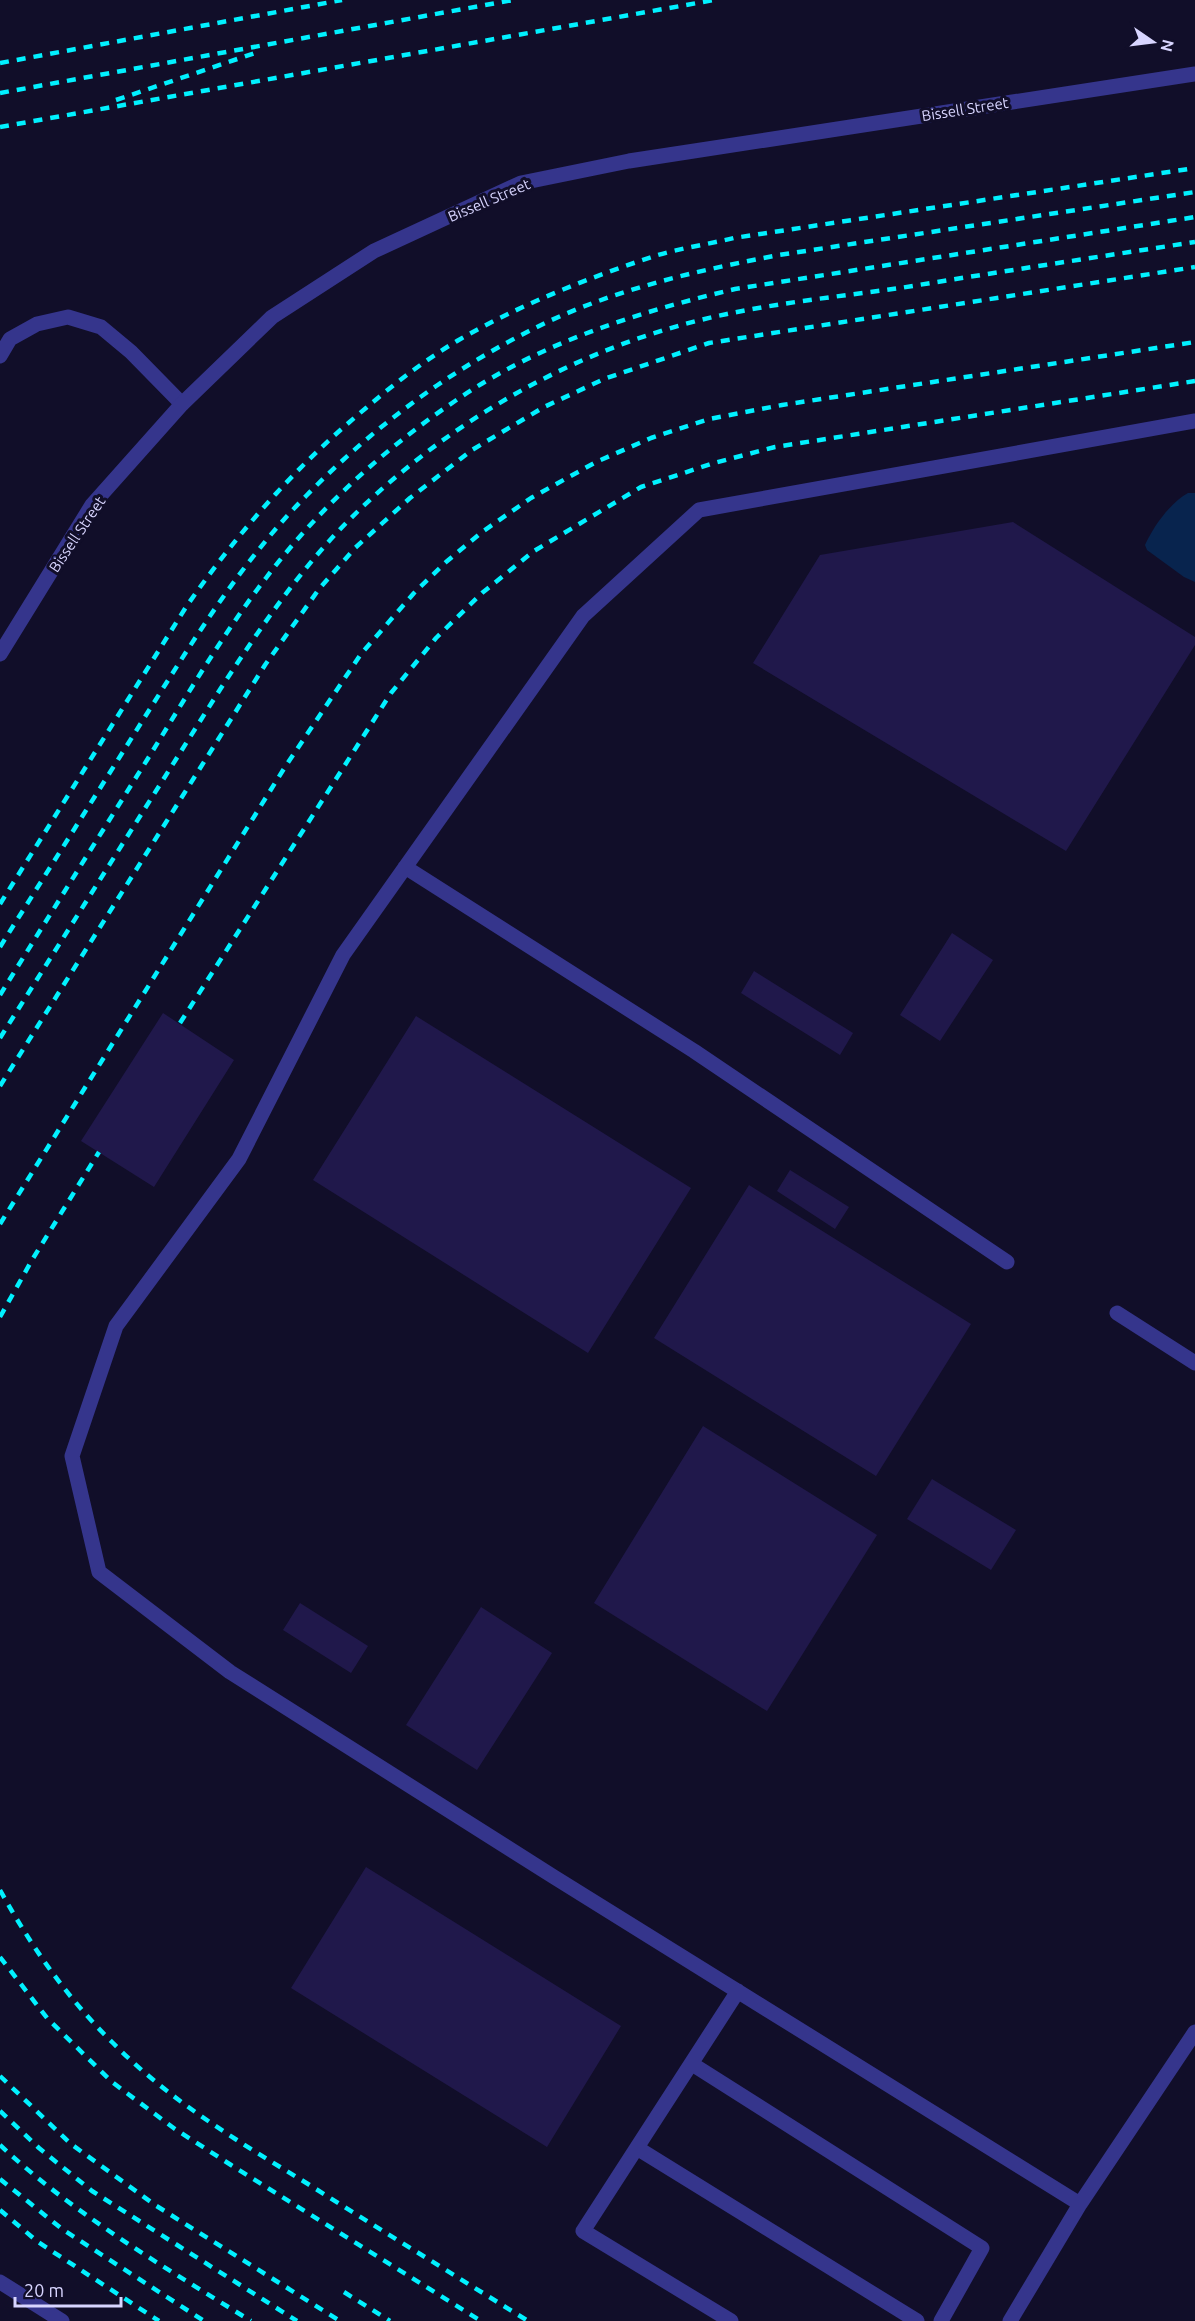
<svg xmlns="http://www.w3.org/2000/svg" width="1195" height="2321" font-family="Ubuntu,sans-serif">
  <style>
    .water { fill: #08244e }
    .building { fill: #20184b }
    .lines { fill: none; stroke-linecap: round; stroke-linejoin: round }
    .service { stroke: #35358c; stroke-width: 15 }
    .minor { stroke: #35358c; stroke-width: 15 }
    .rail { stroke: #01f1ff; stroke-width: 4.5; stroke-dasharray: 9 8; stroke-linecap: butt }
    .labels { text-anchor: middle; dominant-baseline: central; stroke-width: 6; stroke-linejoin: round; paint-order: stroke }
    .street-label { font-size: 15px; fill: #d8d5ff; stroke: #110e29 }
  </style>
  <rect width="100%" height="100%" fill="#110e29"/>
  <path class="water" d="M1188 493H1195V582L1184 577 1147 550 1145 545C1153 527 1170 503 1188 493Z"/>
  <path class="building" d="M1013 522 1195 637V645L1066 851 753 663 820 555Z
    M952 933 993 960 940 1041 900 1015Z
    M754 971 853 1033 840 1055 741 993Z
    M163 1013 234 1060 154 1187 81 1141Z
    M416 1016 691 1188 588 1353 313 1180Z
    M790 1170 849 1207 835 1229 777 1191Z
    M749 1185 971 1324 876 1476 654 1338Z
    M703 1426 877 1535 767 1711 594 1603Z
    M932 1479 1016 1530 991 1570 907 1519Z
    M300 1603 368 1646 351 1673 283 1630Z
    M481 1607 552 1653 477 1770 406 1725Z
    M366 1867 621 2026 547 2147 291 1988Z"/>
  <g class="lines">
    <path class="service" d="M0 356 10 339 37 324 68 317 101 327 131 352 182 404
      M405 867 694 1051 1007 1262
      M1117 1313 1195 1363
      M692 2064 982 2248 941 2321
      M637 2148 917 2321
      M1080 2204 554 1877 230 1672 99 1572 72 1456 116 1326 239 1159 343 955 583 616 699 510 1195 421
      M0 2282 62 2321
      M731 2321 583 2231 738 1991
      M1010 2321 1080 2204 1195 2032"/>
    <path class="minor" d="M0 654 92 505 182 404 272 317 374 251 521 183 629 161 1195 74"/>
    <path class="rail" d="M0 63 342 0
      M0 93 513 0
      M116 100 255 53
      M0 127 714 0
      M0 904 186 607C238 532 296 466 366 408 394 384 425 360 457 341 519 305 590 277 658 255 682 248 709 244 734 238L1195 168
      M0 947C49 869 99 790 148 712 196 636 243 560 306 496 371 429 446 373 529 331 607 291 694 271 779 255L1195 192
      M0 995C49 916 98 838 147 760 185 699 222 635 266 578 318 509 384 449 455 401 539 343 638 312 735 289L1195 217
      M180 1023 391 693 436 638 482 593 534 551 641 487 714 463 775 447 1195 381
      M0 1038 221 688C260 628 301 568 351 518 454 416 586 343 727 314 784 302 843 296 900 288 998 272 1097 257 1195 242
      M0 1086 265 665 319 589 355 548 410 498 472 450 544 407 604 379 709 343 1195 267
      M0 1224 285 767 361 654 414 593 446 562 482 532 531 498 596 462 651 438 709 419 782 405 1195 342
      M0 1317 32 1260 99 1152
      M0 1890C31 1946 67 1998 113 2043 170 2101 239 2142 308 2184 381 2230 454 2275 528 2321
      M0 1957 47 2018 112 2082 175 2129 231 2165 481 2321
      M0 2076 71 2144 155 2205 340 2321
      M0 2111 39 2148 92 2191 297 2321
      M0 2145C75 2215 164 2267 251 2321
      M0 2179 62 2229 204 2321
      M0 2210 38 2242 159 2321
      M344 2292 390 2321"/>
  </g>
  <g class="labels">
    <g class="street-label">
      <text transform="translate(965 109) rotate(-9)">Bissell Street</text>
      <text transform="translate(489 200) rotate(-23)">Bissell Street</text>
      <text transform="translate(77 534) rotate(-56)">Bissell Street</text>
    </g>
  </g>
  <g transform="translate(1153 42) rotate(104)" stroke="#110e29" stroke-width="4.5" paint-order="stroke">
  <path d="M0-4.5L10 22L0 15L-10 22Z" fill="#d8d5ff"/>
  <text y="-9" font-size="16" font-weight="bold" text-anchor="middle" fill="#d8d5ff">N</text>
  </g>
  <path d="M15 2297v9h106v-9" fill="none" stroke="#d8d5ff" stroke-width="3"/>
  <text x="24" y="2297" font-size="18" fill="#d8d5ff" stroke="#110e29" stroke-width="4.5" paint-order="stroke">20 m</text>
</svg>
